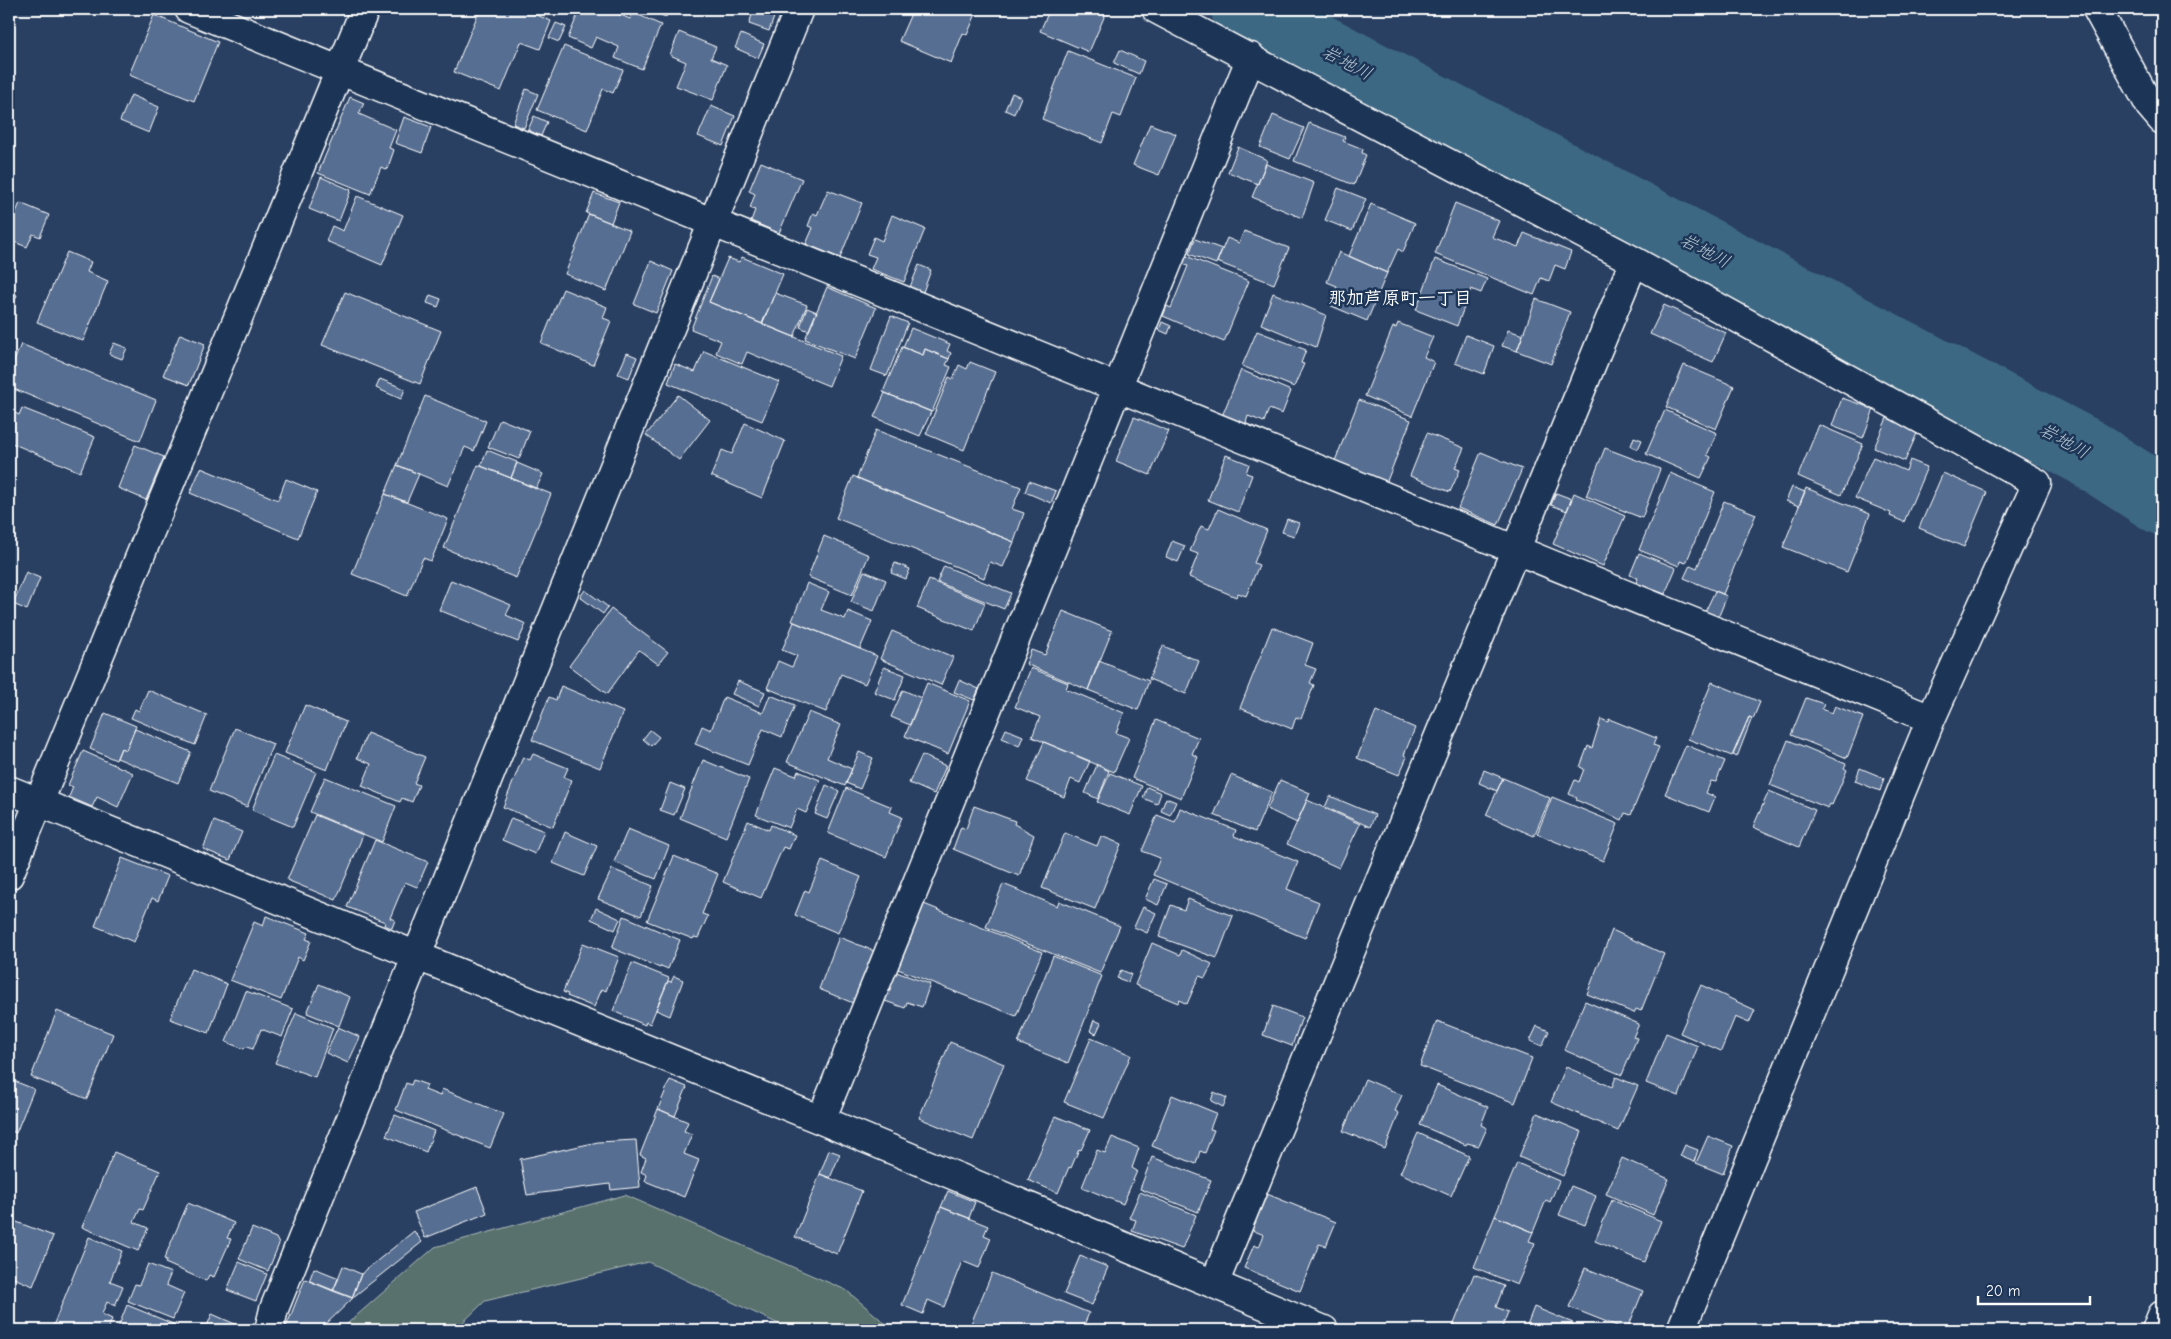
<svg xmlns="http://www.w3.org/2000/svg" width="2171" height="1339" font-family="'Comic Neue','Klee One',sans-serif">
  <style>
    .green { fill: #59716d; stroke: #acb8b6 }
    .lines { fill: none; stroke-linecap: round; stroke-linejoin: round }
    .river { stroke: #3d6884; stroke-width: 68 }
    .building { fill: #576e91; stroke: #fff }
    .minor-casing { stroke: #fff; stroke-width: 31 }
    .minor { stroke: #1d3557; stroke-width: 28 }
    .labels { text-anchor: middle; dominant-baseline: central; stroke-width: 5; stroke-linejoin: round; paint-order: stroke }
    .water-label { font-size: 18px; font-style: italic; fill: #b1c3ce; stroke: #1d3557 }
    .neighbourhood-label { font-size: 18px; font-weight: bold; fill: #fff; stroke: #1d3557 }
  </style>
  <rect width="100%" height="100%" fill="#294063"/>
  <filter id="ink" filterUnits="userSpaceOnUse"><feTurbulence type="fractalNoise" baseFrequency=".02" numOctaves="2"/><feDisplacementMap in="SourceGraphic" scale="10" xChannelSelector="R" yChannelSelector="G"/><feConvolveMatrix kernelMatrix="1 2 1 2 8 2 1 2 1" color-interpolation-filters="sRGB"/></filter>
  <g filter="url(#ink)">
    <path class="green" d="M625 1195 846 1290 893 1330H791L648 1262 485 1301 455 1330H340L435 1247Z"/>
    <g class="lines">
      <path class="river" d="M1245 9 2086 452 2162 501"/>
    </g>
    <path class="building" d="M480 9H523L551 21 540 49 521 42 501 91 454 72Z
      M535 9H553L550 15Z
      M580 9H607L630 19 632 12 661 25 642 69 615 58 619 47 596 37 591 48 568 38Z
      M644 9H669L666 17Z
      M754 9H777L769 31 749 24Z
      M909 9H978L967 35 963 33 951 63 899 41 910 16Z
      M1050 9H1090L1105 15 1089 52 1040 31Z
      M154 15 218 42 194 101 129 75Z
      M556 23 566 27 559 42 549 38Z
      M679 32 716 47 711 58 727 65 713 100 676 86 686 62 670 55Z
      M741 34 764 44 758 58 735 48Z
      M564 46 623 70 613 93 603 89 587 130 537 110Z
      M1120 50 1144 61 1139 74 1114 63Z
      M1068 51 1136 78 1121 117 1113 114 1102 143 1042 119Z
      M526 89 538 94 524 128 513 124Z
      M1012 93 1021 97 1014 114 1005 110Z
      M131 95 159 107 149 133 120 121Z
      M350 97 364 103 359 114 396 130 389 148 394 150 387 170 381 167 370 194 318 173Z
      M711 106 735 116 723 146 698 136Z
      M1273 115 1304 128 1290 159 1260 147Z
      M534 116 547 122 541 136 528 130Z
      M404 117 431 127 422 153 395 143Z
      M1309 123 1345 137 1343 141 1363 149 1362 153 1366 155 1354 185 1294 161Z
      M1150 124 1176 134 1159 175 1133 165Z
      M1238 147 1267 160 1258 184 1228 172Z
      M761 162 802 179 779 233 751 221 755 210 750 208 755 194 749 191Z
      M1266 164 1314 183 1302 218 1252 197Z
      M321 177 351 190 339 221 309 209Z
      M1338 188 1366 199 1352 231 1325 220Z
      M828 190 862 203 840 258 806 244 813 228 808 226 813 213 817 215Z
      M594 193 619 202 611 223 586 213Z
      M357 196 403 215 382 265 326 241 332 226 343 231Z
      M20 203 49 215 40 237 33 234 27 247 9 240V215L14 217Z
      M1455 203 1499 221 1492 237 1518 247 1524 233 1571 252 1565 269 1555 265 1549 281 1541 278 1534 295 1435 254Z
      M1371 204 1415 223 1403 252 1398 249 1387 273 1349 256Z
      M589 214 630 231 606 291 565 274Z
      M892 215 925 229 904 282 871 269 876 257 867 254 874 237 882 241Z
      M1244 231 1289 248 1274 284 1217 262 1227 238 1239 243Z
      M1195 239 1222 249 1216 264 1189 254Z
      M67 252 91 262 87 272 108 281 83 341 37 322Z
      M1339 252 1387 273 1367 321 1329 305 1337 286 1327 282Z
      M1186 256 1249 281 1224 342 1163 316 1167 306 1171 308 1188 266 1183 264Z
      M742 257 783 274 762 324 709 302 728 258 739 262Z
      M1435 259 1487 279 1481 293 1471 289 1457 326 1416 310Z
      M651 261 673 271 656 313 634 304Z
      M919 265 931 270 923 292 910 287Z
      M712 276 719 279 709 302 841 356 829 386 747 352 742 364 716 353 721 341 691 329Z
      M827 287 876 308 855 359 805 339Z
      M563 289 607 307 603 318 611 321 593 365 541 343Z
      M9 292 17 295 9 314Z
      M345 292 441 331 420 384 322 345Z
      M775 293 807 305 794 337 762 324Z
      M1273 293 1326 315 1316 347 1261 324Z
      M430 295 441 299 438 307 427 303Z
      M1536 299 1570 312 1551 364 1517 351Z
      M1664 305 1726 333 1713 362 1650 334Z
      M807 308 817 312 809 331 800 327Z
      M891 316 908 323 887 376 871 370Z
      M1162 322 1171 326 1168 334 1159 330Z
      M1398 323 1433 337 1424 357 1434 362 1412 416 1365 396 1393 327 1396 328Z
      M911 328 950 344 947 351 951 353 949 359 925 349 923 355 903 347Z
      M1508 330 1523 335 1517 351 1502 346Z
      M1257 331 1306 350 1301 363 1304 364 1294 387 1242 366Z
      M180 334 205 344 189 385 163 375Z
      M1466 335 1494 346 1484 374 1455 363Z
      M114 343 127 348 122 359 109 354Z
      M21 344 156 400 140 441 9 387V374Z
      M902 347 923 355 925 349 949 359 946 365 951 367 932 412 883 392Z
      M704 351 779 382 762 421 668 383 675 364 695 372Z
      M627 353 637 357 629 378 618 374Z
      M970 362 995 372 964 450 926 434 949 377 953 379 959 365 967 369Z
      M1684 365 1734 386 1716 429 1666 407Z
      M1241 370 1291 391 1282 414 1269 409 1264 422 1248 416 1245 426 1222 416Z
      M380 379 405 389 401 399 376 388Z
      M885 393 931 412 920 436 874 417Z
      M678 395 710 420 679 460 646 435Z
      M425 396 486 421 474 451 465 447 448 486 397 465Z
      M1842 398 1874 409 1863 438 1832 426Z
      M1359 400 1411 420 1385 486 1333 466Z
      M22 408 95 437 80 472 9 442V410L19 415Z
      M1665 410 1717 433 1707 455 1711 457 1701 478 1646 454Z
      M1134 417 1169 431 1150 475 1116 461Z
      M1887 418 1918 431 1905 461 1874 448Z
      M500 419 530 431 519 459 488 447Z
      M745 423 785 441 762 498 711 476 722 450 732 454Z
      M1819 425 1863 444 1841 495 1798 476Z
      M876 430 1021 487 1012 509 1024 513 1014 542 857 478Z
      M1427 433 1464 448 1455 468 1460 470 1450 492 1410 476Z
      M1634 437 1642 440 1638 449 1631 446Z
      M135 445 164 457 146 500 118 488Z
      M1605 448 1660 469 1642 518 1586 496Z
      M487 450 517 462 511 478 481 466Z
      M1481 452 1522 469 1498 525 1458 508Z
      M1226 455 1249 464 1246 473 1252 475 1238 512 1208 500Z
      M1873 457 1906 471 1910 460 1927 467 1904 522 1890 516 1891 513 1855 498Z
      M517 463 543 474 536 489 511 478Z
      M397 465 419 474 407 502 385 494Z
      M478 465 551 494 516 578 444 548Z
      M201 468 278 500 286 479 317 492 298 538 190 493Z
      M1670 473 1715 492 1686 563 1680 561 1679 566 1639 550Z
      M1943 473 1987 492 1964 547 1919 528Z
      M853 476 1014 542 1003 567 990 562 984 578 836 518Z
      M1029 481 1056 491 1051 503 1025 492Z
      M1792 487 1805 492 1799 506 1786 501Z
      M1806 488 1870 514 1847 572 1783 547Z
      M1556 493 1572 499 1567 511 1551 505Z
      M1574 493 1625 516 1603 566 1553 544Z
      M385 494 448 519 431 561 423 558 407 596 352 574Z
      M1724 501 1756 514 1723 594 1684 578 1690 565 1697 568Z
      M1218 509 1267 530 1254 563 1259 565 1246 596 1238 593 1236 597 1189 577 1198 554 1190 551 1201 526 1209 529Z
      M1287 519 1299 523 1294 536 1282 532Z
      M824 536 869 555 852 595 808 577Z
      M1172 541 1185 546 1178 562 1166 557Z
      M1639 553 1676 568 1665 594 1636 583 1638 578 1630 575Z
      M895 563 910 569 906 579 891 573Z
      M944 566 1011 593 1004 609 937 582Z
      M864 571 886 580 874 611 851 602Z
      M26 572 40 578 27 610 13 604Z
      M451 580 511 605 506 615 526 624 518 642 439 610Z
      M929 580 985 603 974 631 917 608Z
      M807 583 829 592 821 610 845 619 848 611 872 621 860 649 792 621Z
      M585 590 608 607 603 614 580 597Z
      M1715 591 1727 596 1718 618 1705 612Z
      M611 609 668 652 658 664 639 650 607 694 569 666Z
      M1063 611 1112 631 1088 690 1026 664 1031 650 1045 655Z
      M794 622 877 656 865 684 841 674 826 712 767 688 778 661 792 667 797 656 782 650Z
      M1272 627 1313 643 1305 665 1316 669 1310 683 1314 685 1301 719 1296 717 1292 729 1240 708Z
      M892 631 953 657 941 685 880 659Z
      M1163 646 1199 661 1186 694 1149 679Z
      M1099 661 1149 681 1138 710 1088 690Z
      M884 667 905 675 895 700 874 692Z
      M1031 668 1068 683 1066 689 1124 713 1116 733 1129 738 1114 772 1032 737 1040 717 1015 707Z
      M959 680 979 689 974 700 954 692Z
      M738 681 765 692 759 706 732 694Z
      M1712 682 1760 702 1753 719 1749 717 1732 756 1688 739Z
      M927 683 970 701 948 754 905 736Z
      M561 686 623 712 600 768 532 740 549 697 556 700Z
      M148 690 207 715 195 745 131 718 135 709 139 711Z
      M903 690 921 698 910 725 891 717Z
      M770 695 795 705 782 737 763 729 748 765 695 744 702 726 711 730 724 697 763 713Z
      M1806 698 1824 704 1822 709 1832 713 1835 706 1863 717 1847 758 1791 735Z
      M305 705 346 722 327 770 285 753Z
      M1376 711 1415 728 1404 755 1407 757 1399 775 1357 758Z
      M809 712 841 725 827 758 852 769 845 786 787 762Z
      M105 713 136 726 126 750 121 748 116 760 90 749Z
      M1749 717 1752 718 1737 757 1733 755Z
      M1601 719 1608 722 1609 719 1656 738 1653 745 1659 747 1631 815 1625 813 1622 820 1576 800 1577 798 1569 794 1575 780 1579 782 1584 769 1580 767 1588 746 1592 748Z
      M1156 720 1199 738 1192 754 1198 757 1181 798 1132 778Z
      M235 728 273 744 247 807 209 791Z
      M135 729 191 752 178 783 117 758 121 748 126 750Z
      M1006 729 1023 736 1019 746 1002 738Z
      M650 730 659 737 651 746 643 739Z
      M367 733 425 757 414 783 419 785 412 802 402 798 400 802 362 786 371 764 357 758Z
      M1788 740 1846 764 1844 768 1847 770 1832 805 1830 804 1828 808 1770 785Z
      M1044 742 1090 761 1080 783 1071 779 1064 797 1027 781Z
      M1686 745 1725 761 1716 782 1711 781 1706 793 1715 797 1709 812 1665 794Z
      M83 751 133 773 118 807 97 797 92 807 69 797 73 787 68 785Z
      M859 752 873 758 860 789 846 783Z
      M533 754 568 768 564 777 572 780 553 827 503 807 523 757 530 760Z
      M274 755 316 772 293 827 252 810Z
      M922 755 946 766 934 794 909 783Z
      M703 760 749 779 726 837 680 818Z
      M1097 765 1109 771 1098 799 1085 793Z
      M775 768 796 776 798 771 820 780 806 813 797 809 789 828 756 815Z
      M1860 768 1884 778 1880 791 1855 781Z
      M1484 770 1503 778 1497 791 1479 783Z
      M1110 773 1142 786 1130 815 1097 802Z
      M1231 775 1272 792 1255 832 1214 815Z
      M325 777 396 806 382 842 310 812Z
      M1503 778 1550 798 1534 836 1486 815Z
      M1280 780 1310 793 1297 823 1267 809Z
      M670 783 685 789 674 815 660 810Z
      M826 785 839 791 827 819 815 814Z
      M1147 787 1161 793 1157 804 1143 798Z
      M846 788 892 807 890 812 902 817 886 857 828 833Z
      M1769 791 1815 810 1799 847 1753 827Z
      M1330 796 1375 815 1370 827 1325 807Z
      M1552 797 1618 824 1603 861 1537 834Z
      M1166 798 1176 802 1170 815 1161 811Z
      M1307 800 1360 824 1339 868 1287 844Z
      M974 806 1015 821 1014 824 1034 835 1019 876 953 849 961 827 966 829Z
      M1180 808 1236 830 1234 836 1298 862 1287 889 1319 902 1305 938 1153 875 1160 858 1142 851 1157 815 1175 822Z
      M315 815 363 835 336 900 287 880Z
      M511 818 544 831 535 854 502 840Z
      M214 821 242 832 230 860 203 849Z
      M748 821 769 830 771 825 795 835 789 849 783 847 761 898 723 882Z
      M628 829 669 846 656 879 614 862Z
      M565 832 597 846 584 876 553 863Z
      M1065 833 1097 846 1101 836 1121 844 1095 909 1042 888Z
      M375 840 428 862 417 887 405 882 390 918 395 920 392 928 384 925 385 922 347 907Z
      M674 856 718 874 702 914 708 916 698 938 694 937 693 939 647 921Z
      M122 858 168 876 158 901 152 898 134 942 95 926Z
      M822 861 861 877 838 933 795 915 805 890 809 892Z
      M612 869 653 886 641 916 598 899Z
      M1154 879 1167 884 1158 905 1145 899Z
      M1003 884 1057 906 1059 901 1120 926 1100 973 986 927Z
      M1188 899 1233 916 1217 958 1159 937 1171 905 1184 910Z
      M924 904 1042 952 1016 1016 898 969Z
      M1143 907 1156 913 1147 933 1134 927Z
      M596 908 620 919 615 930 591 919Z
      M266 916 309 933 306 939 311 941 303 960 298 957 281 1000 230 980 254 922 263 926Z
      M624 916 680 940 668 969 661 966 660 968 612 948Z
      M1612 930 1664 954 1641 1011 1636 1009 1634 1013 1587 994Z
      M839 937 874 951 853 1003 819 989Z
      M583 943 619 957 606 991 602 989 594 1007 567 996 568 994 563 992Z
      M1152 943 1180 955 1182 950 1212 964 1205 978 1199 976 1187 1004 1179 1000 1178 1003 1135 985Z
      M1053 956 1102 976 1068 1063 1018 1043Z
      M632 963 669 978 650 1024 646 1022 645 1025 613 1011Z
      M191 969 227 984 209 1033 170 1019Z
      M1121 970 1131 974 1128 982 1117 978Z
      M896 972 930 984 922 1007 907 1002 905 1008 885 1001Z
      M674 976 683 980 670 1016 656 1010 668 981 671 982Z
      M319 984 350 997 339 1026 307 1013Z
      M1701 985 1755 1010 1749 1023 1735 1017 1721 1051 1680 1033Z
      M246 991 293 1009 282 1037 261 1029 253 1049 246 1047 244 1049 226 1042Z
      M1585 1001 1639 1024 1633 1037 1637 1038 1622 1075 1564 1050Z
      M1273 1006 1302 1017 1292 1046 1263 1035Z
      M57 1011 113 1034 87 1099 31 1077Z
      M296 1013 333 1028 315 1077 275 1063Z
      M1094 1020 1101 1023 1096 1034 1090 1031Z
      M1437 1021 1532 1058 1515 1103 1420 1066Z
      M1537 1026 1549 1031 1542 1046 1530 1041Z
      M338 1027 360 1037 348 1063 326 1053Z
      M1666 1033 1698 1046 1679 1096 1646 1083Z
      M1091 1038 1131 1055 1104 1118 1064 1102Z
      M950 1042 1004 1064 973 1140 919 1118Z
      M1566 1067 1612 1087 1616 1077 1638 1086 1618 1131 1551 1102Z
      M9 1079 34 1089 16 1133 9 1130Z
      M1365 1079 1402 1095 1395 1111 1399 1113 1385 1149 1343 1131Z
      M413 1080 427 1085 425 1090 440 1096 442 1089 504 1114 490 1148 396 1110 406 1083 411 1085Z
      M670 1080 687 1087 675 1116 658 1109Z
      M1437 1085 1488 1107 1481 1125 1487 1128 1479 1146 1467 1143 1466 1145 1420 1125Z
      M1214 1092 1227 1098 1223 1107 1211 1101Z
      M1172 1095 1216 1113 1210 1129 1214 1130 1205 1153 1200 1151 1196 1164 1152 1146Z
      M658 1109 688 1122 684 1131 692 1134 684 1154 699 1160 684 1197 645 1181 647 1175 641 1172 646 1158 640 1155Z
      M1537 1113 1582 1132 1563 1176 1519 1157Z
      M395 1115 434 1131 426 1152 386 1136Z
      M1055 1116 1090 1130 1081 1150 1079 1149 1071 1168 1069 1167 1058 1193 1028 1180Z
      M1418 1133 1469 1156 1451 1196 1400 1173Z
      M1708 1136 1733 1146 1723 1174 1696 1163Z
      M1112 1137 1139 1148 1132 1168 1137 1171 1123 1204 1082 1187 1097 1150 1105 1153Z
      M636 1140 640 1187 611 1190 610 1184 527 1195 520 1159 598 1142Z
      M1685 1145 1698 1150 1694 1162 1680 1156Z
      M829 1150 840 1154 830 1178 820 1174Z
      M114 1152 160 1171 143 1210 140 1209 134 1222 148 1228 138 1251 82 1227Z
      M1152 1157 1211 1180 1198 1212 1140 1189Z
      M1622 1158 1669 1179 1653 1215 1606 1194Z
      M1517 1163 1559 1181 1550 1202 1546 1200 1533 1232 1495 1216Z
      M820 1174 862 1191 837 1254 795 1237Z
      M1571 1186 1596 1196 1585 1225 1559 1215Z
      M477 1187 487 1213 425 1238 414 1212Z
      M948 1191 975 1202 969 1218 941 1207Z
      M1140 1192 1196 1215 1182 1249 1132 1231 1136 1220 1129 1218Z
      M1267 1194 1336 1222 1326 1246 1319 1244 1300 1291 1244 1268 1254 1245 1259 1247 1264 1235 1252 1230Z
      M1612 1200 1661 1221 1644 1262 1595 1241Z
      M188 1203 234 1223 227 1238 231 1239 214 1277 209 1275 206 1281 165 1263 167 1260 164 1259Z
      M941 1207 988 1226 984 1235 991 1238 979 1268 962 1261 944 1307 928 1300 923 1314 902 1305Z
      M1495 1216 1533 1232 1529 1241 1535 1243 1517 1285 1474 1267Z
      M9 1219 53 1236 33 1286 9 1276Z
      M252 1228 276 1238 279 1244 268 1271 239 1259Z
      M414 1231 422 1242 352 1298 361 1274Z
      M89 1237 122 1251 110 1281 123 1286 115 1306 107 1302 102 1314 112 1319 108 1330H64L53 1326Z
      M1080 1256 1108 1267 1092 1305 1064 1294Z
      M239 1262 267 1274 256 1301 227 1290Z
      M148 1264 171 1273 166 1285 184 1293 173 1319 128 1301 135 1284 139 1285Z
      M343 1266 361 1274 352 1298 333 1291Z
      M314 1268 339 1278 333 1291 309 1281Z
      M1585 1268 1643 1291 1627 1330 1569 1307Z
      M992 1273 1089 1313 1082 1330H979L970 1326Z
      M1474 1274 1504 1286 1496 1307 1508 1312 1501 1330 1452 1329Z
      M305 1279 353 1298 320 1330H285Z
      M127 1305 178 1326 176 1330H124L118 1328Z
      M1534 1307 1573 1323 1570 1330H1525Z
      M212 1314 235 1324 233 1330H199L202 1324 207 1326Z
      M1249 1325 1262 1330H1247Z"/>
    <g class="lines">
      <defs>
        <path id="minor" d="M189 9 1931 719 1681 1330
          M1156 9 1634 261 2037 483 1931 719
          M2097 9 2150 106 2162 120
          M9 790 821 1120 1324 1330
          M9 875 365 9
          M821 1120 1251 57
          M1214 1284 1634 261
          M269 1330 274 1309 799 9
          M2156 1330 2162 1315"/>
      </defs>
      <use href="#minor" class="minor-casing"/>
      <use href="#minor" class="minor"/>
    </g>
  </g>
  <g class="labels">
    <g class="water-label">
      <text transform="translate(1347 63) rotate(28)">岩地川</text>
      <text transform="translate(1705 251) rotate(28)">岩地川</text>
      <text transform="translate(2064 441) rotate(29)">岩地川</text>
    </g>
    <g class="neighbourhood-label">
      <text x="1400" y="298">那加芦原町一丁目</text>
    </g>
  </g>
  <rect width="2171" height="1339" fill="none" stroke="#1d3557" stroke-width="30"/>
  <rect x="15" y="15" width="2141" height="1309" fill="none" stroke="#fff" stroke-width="2" filter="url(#ink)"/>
  <path d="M1978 1296v8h112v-8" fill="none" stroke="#ffffff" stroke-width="2.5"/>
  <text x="1986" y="1296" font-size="15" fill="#ffffff" stroke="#1d3557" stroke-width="4" paint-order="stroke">20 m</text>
</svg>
